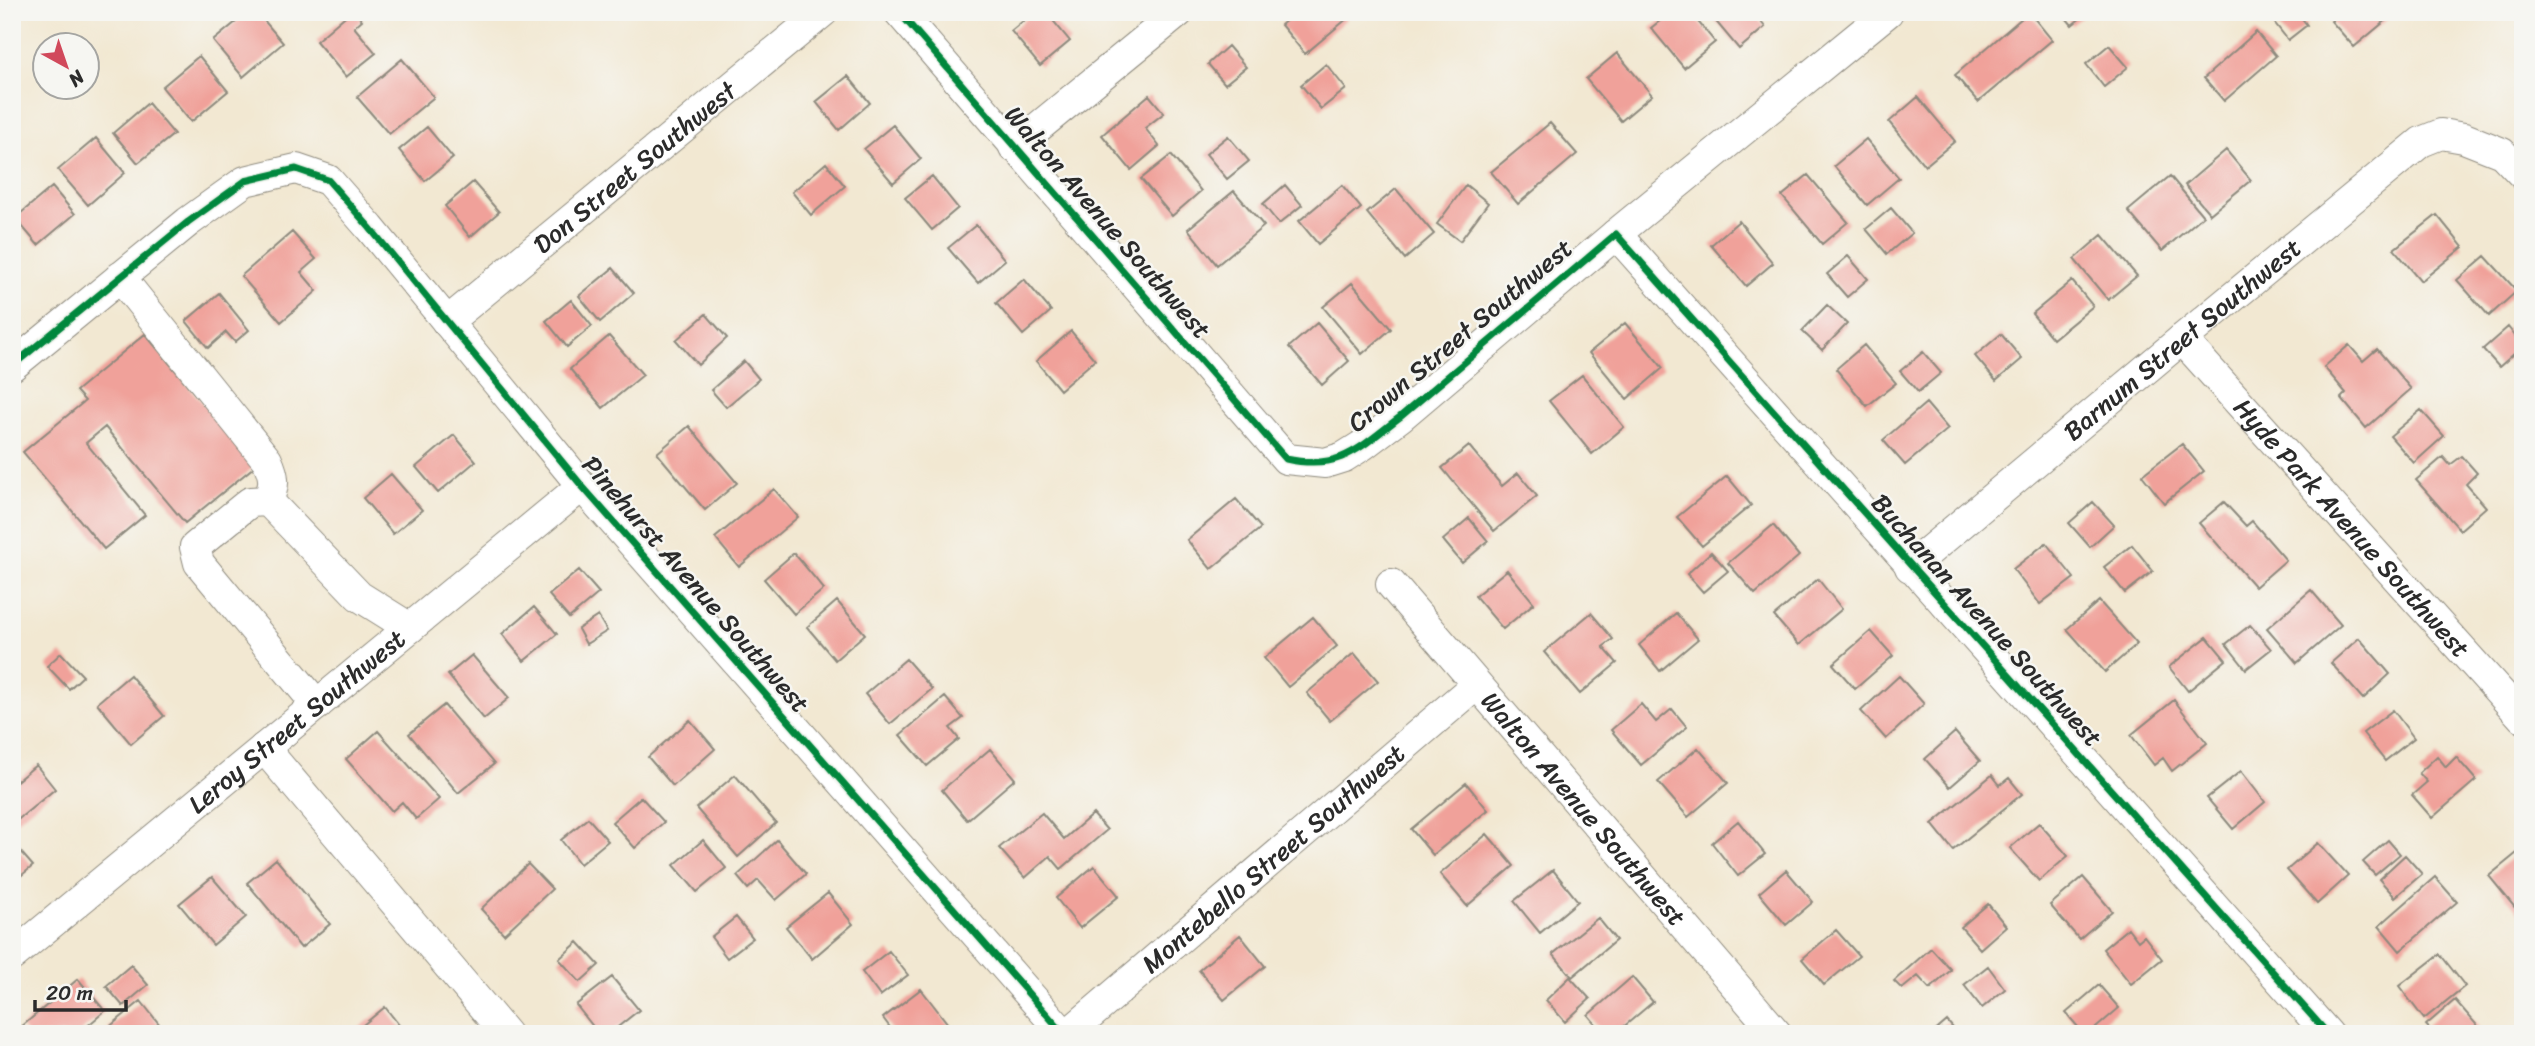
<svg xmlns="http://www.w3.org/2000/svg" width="2535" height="1046" font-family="Sriracha,sans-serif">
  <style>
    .building { fill: #f0a19a }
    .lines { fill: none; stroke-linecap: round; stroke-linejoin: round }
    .minor-casing { stroke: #8e8a7e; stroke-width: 32 }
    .minor { stroke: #fff; stroke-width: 30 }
    .cycleway-casing { stroke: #f6f6f2; stroke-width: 11 }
    .cycleway { stroke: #00873e; stroke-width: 7 }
    .labels { text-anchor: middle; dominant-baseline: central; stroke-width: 5; stroke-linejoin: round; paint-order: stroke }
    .street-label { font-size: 26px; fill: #2b2b2b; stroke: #f6f6f2 }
  </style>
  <rect width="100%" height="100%" fill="#f6f6f2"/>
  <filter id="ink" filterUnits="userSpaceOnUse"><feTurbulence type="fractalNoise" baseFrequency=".0143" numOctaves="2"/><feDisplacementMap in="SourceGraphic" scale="14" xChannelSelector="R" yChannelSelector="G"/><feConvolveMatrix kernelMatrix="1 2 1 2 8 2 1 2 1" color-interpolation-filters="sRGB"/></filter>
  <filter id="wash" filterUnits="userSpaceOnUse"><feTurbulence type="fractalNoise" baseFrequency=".00686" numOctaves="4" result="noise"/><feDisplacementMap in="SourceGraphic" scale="28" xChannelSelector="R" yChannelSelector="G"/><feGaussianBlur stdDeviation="1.57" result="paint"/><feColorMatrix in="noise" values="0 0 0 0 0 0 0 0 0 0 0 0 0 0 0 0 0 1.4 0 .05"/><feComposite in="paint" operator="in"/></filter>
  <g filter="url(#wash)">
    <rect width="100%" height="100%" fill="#f2e8d2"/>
    <g id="blocks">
      <path class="building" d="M248 12H257L283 43 243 77 213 41Z
        M350 12H355L362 20 354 27 376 53 346 77 316 41Z
        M1034 12H1046L1070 41 1040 66 1011 31Z
        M1296 12H1355L1305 54 1281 25Z
        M1671 12H1690L1715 42 1684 68 1651 28Z
        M1708 12H1753L1765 27 1739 49Z
        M2029 12 2052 40 1978 102 1955 75Z
        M2061 12H2088L2072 25Z
        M2276 12H2297L2307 25 2288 40 2270 17Z
        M2342 12H2386L2390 17 2354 47 2331 21Z
        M2256 32 2276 56 2224 101 2204 78Z
        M2109 45 2128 67 2104 87 2086 64Z
        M1228 46 1246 67 1225 84 1208 64Z
        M1617 53 1652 95 1621 121 1586 79Z
        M199 56 228 91 191 122 162 87Z
        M402 59 434 97 389 134 357 97Z
        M1326 64 1346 89 1321 109 1301 85Z
        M848 76 870 103 839 130 816 102Z
        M1149 95 1164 113 1145 128 1159 146 1131 170 1102 135Z
        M1918 97 1955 141 1925 166 1889 122Z
        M148 103 174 134 138 163 113 133Z
        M1550 123 1577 154 1518 204 1491 172Z
        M893 125 921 159 893 183 864 149Z
        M427 127 453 158 425 181 399 150Z
        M1228 136 1249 161 1227 179 1206 154Z
        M96 138 125 173 88 205 58 170Z
        M1866 139 1899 178 1867 205 1834 166Z
        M2226 150 2251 180 2210 214 2185 185Z
        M1171 155 1201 191 1172 216 1141 179Z
        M826 163 845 186 811 215 792 192Z
        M1808 175 1848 222 1822 244 1782 196Z
        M932 176 958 208 932 230 905 198Z
        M2170 176 2203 216 2162 251 2128 211Z
        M473 182 499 212 470 237 445 206Z
        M1285 185 1302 205 1279 224 1263 204Z
        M1342 185 1361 208 1318 244 1299 221Z
        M1466 185 1488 203 1460 241 1437 224Z
        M52 187 75 214 38 245 15 218Z
        M1396 189 1434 234 1405 259 1367 213Z
        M1234 191 1264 226 1217 265 1188 229Z
        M1891 208 1912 233 1887 254 1866 229Z
        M2437 215 2463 247 2421 281 2394 249Z
        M1739 221 1773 263 1746 286 1711 245Z
        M976 225 1005 260 978 283 948 248Z
        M292 232 316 259 301 272 317 291 281 322 241 276Z
        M2102 235 2137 276 2108 300 2074 259Z
        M1848 256 1868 279 1847 297 1827 274Z
        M2485 256 2517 291 2489 316 2457 280Z
        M613 268 634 293 600 322 579 296Z
        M1024 279 1051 311 1023 335 996 303Z
        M2072 281 2093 306 2053 339 2032 314Z
        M1352 283 1391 329 1362 354 1323 307Z
        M219 293 249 330 235 342 226 332 208 348 186 321Z
        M571 300 592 326 567 347 546 321Z
        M1827 305 1847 324 1822 350 1802 331Z
        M706 314 727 338 698 365 676 340Z
        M1317 323 1349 361 1322 385 1289 347Z
        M1625 323 1663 368 1627 399 1589 353Z
        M2508 327 2523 346 2499 367 2483 349Z
        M1071 331 1095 360 1060 390 1036 361Z
        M145 334 255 466 185 523 105 427 86 443 145 515 104 549 23 452 85 401 76 391Z
        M2001 334 2022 359 1996 381 1975 356Z
        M609 336 643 375 603 408 570 369Z
        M1864 345 1896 383 1867 406 1836 369Z
        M2349 345 2363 361 2377 349 2411 389 2366 428 2341 398 2346 393 2324 367Z
        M1923 352 1941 373 1918 392 1900 371Z
        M744 361 759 379 726 407 711 390Z
        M1582 375 1624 427 1592 454 1549 401Z
        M1926 403 1948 429 1905 465 1883 440Z
        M2421 410 2444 436 2414 463 2390 436Z
        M689 426 737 483 705 510 657 453Z
        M454 435 476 461 438 493 416 467Z
        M2182 444 2204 471 2164 503 2142 475Z
        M1469 446 1502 486 1518 473 1537 496 1494 531 1442 468Z
        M2462 456 2477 473 2466 484 2486 507 2460 530 2416 480 2443 457 2450 465Z
        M391 474 422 510 393 534 363 498Z
        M1727 476 1751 505 1702 546 1677 517Z
        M774 489 798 517 739 567 715 538Z
        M1236 499 1261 528 1211 569 1187 540Z
        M2093 502 2114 525 2090 547 2069 523Z
        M2224 502 2246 526 2252 521 2286 560 2255 587 2199 523Z
        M1469 518 1488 541 1462 563 1443 540Z
        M1773 525 1799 556 1755 594 1728 563Z
        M2046 543 2074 578 2040 604 2013 569Z
        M2132 545 2153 571 2125 593 2104 567Z
        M1711 552 1728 571 1703 592 1687 574Z
        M794 553 824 589 794 614 764 579Z
        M579 570 599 593 569 618 549 595Z
        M1507 570 1534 603 1503 629 1475 596Z
        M1818 579 1842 609 1799 645 1774 616Z
        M2311 590 2341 625 2297 663 2267 628Z
        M837 601 865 634 835 660 807 627Z
        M2099 601 2137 644 2105 672 2067 629Z
        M534 607 557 634 524 661 502 634Z
        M1591 613 1613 639 1603 647 1617 663 1580 694 1544 652Z
        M1676 613 1698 639 1660 671 1639 645Z
        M598 616 607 631 586 644 578 629Z
        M1313 617 1337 646 1288 687 1264 658Z
        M2250 625 2271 649 2246 669 2226 644Z
        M1871 631 1893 656 1855 689 1833 664Z
        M2207 637 2226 660 2188 691 2169 667Z
        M2359 638 2390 674 2363 699 2331 663Z
        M61 653 83 676 69 689 47 666Z
        M1354 653 1378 681 1330 721 1307 693Z
        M472 655 509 698 484 719 448 675Z
        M906 659 932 689 890 724 865 694Z
        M130 675 164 716 131 744 97 703Z
        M1899 676 1924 704 1886 739 1861 711Z
        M945 697 963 718 950 728 959 739 927 766 900 735Z
        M2174 700 2207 743 2172 771 2163 758 2154 765 2131 735Z
        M1641 704 1656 722 1672 709 1687 727 1641 765 1611 730Z
        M444 705 494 764 458 793 409 734Z
        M2393 710 2414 738 2385 761 2363 733Z
        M690 720 715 749 673 786 648 757Z
        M378 731 439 799 416 819 402 802 392 811 346 759Z
        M1955 732 1980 761 1950 787 1925 759Z
        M1698 748 1728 783 1688 817 1658 782Z
        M990 749 1015 779 967 820 942 790Z
        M2437 756 2446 767 2456 757 2476 780 2432 818 2412 795 2427 782 2419 773Z
        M36 765 55 789 15 822 12 818V785Z
        M2241 771 2265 802 2233 829 2207 798Z
        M735 775 776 823 738 857 696 808Z
        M1992 775 2000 785 2009 778 2022 794 1953 850 1932 824Z
        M1466 783 1488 810 1433 855 1411 829Z
        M641 797 664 822 635 848 612 822Z
        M1042 813 1064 839 1093 814 1107 830 1061 869 1050 856 1025 878 999 848Z
        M588 818 608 841 580 864 561 840Z
        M1738 821 1765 854 1738 876 1712 843Z
        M2039 823 2068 856 2039 881 2010 848Z
        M1487 834 1514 866 1467 906 1440 874Z
        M703 840 726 868 697 892 674 865Z
        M777 840 806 874 776 900 758 880 748 889 737 876Z
        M2388 840 2400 854 2375 875 2363 862Z
        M12 842 33 866 12 883Z
        M2318 843 2348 876 2317 904 2287 870Z
        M2523 848V913L2521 915 2489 876Z
        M2405 855 2422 874 2395 897 2379 879Z
        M276 859 330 924 301 948 247 883Z
        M528 864 552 889 504 934 481 909Z
        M1094 866 1119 896 1080 928 1056 898Z
        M1553 870 1578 901 1540 933 1514 901Z
        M1786 870 1813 902 1786 925 1759 893Z
        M212 877 246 917 213 945 179 904Z
        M2083 877 2112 911 2079 939 2050 905Z
        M2435 877 2457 902 2400 951 2379 926Z
        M828 893 853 924 812 959 786 927Z
        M1988 904 2006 926 1980 949 1961 927Z
        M736 917 753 938 727 958 711 937Z
        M1598 918 1616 940 1572 977 1553 954Z
        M2128 928 2138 941 2144 936 2162 959 2131 984 2103 949Z
        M1836 930 1859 956 1824 985 1802 959Z
        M1240 935 1265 966 1224 1000 1199 970Z
        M578 942 599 965 580 982 559 959Z
        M1931 948 1951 970 1930 989 1918 976 1902 989 1894 981Z
        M889 951 908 975 880 996 862 972Z
        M2440 954 2465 986 2424 1019 2399 986Z
        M131 965 148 985 123 1006 106 986Z
        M1988 966 2005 989 1982 1008 1964 985Z
        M612 977 639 1010 609 1034H599L576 1005Z
        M1570 977 1590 999 1565 1022 1546 1000Z
        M1632 977 1653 1002 1615 1034H1604L1588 1015Z
        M78 979 105 1011 78 1034H27L21 1027Z
        M2099 985 2119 1008 2089 1034H2084L2066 1013Z
        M921 989 951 1028 945 1034H895L883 1018Z
        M2455 1000 2482 1031 2480 1034H2434L2426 1025Z
        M141 1001 167 1034H112L108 1028Z
        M385 1007 406 1034H352Z
        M1947 1021 1958 1034H1932Z"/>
    </g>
  </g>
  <g filter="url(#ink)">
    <use href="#blocks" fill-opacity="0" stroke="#8e8a7e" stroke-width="2"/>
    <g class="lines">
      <defs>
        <g id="minor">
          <path d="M899 12 1286 459 1325 463 1344 457 1363 445 1400 417 1616 234 1888 12"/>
          <path d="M1014 147 1179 12"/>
          <path d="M1616 234 2328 1034"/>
          <path d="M120 277 267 460C275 477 275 484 268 501"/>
          <path id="s1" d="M447 322 823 12"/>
          <path id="s2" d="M2182 339 2523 718"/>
          <path d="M12 366 188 222 245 181 296 169 328 180 370 228 582 486 1064 1034"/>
          <path id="s3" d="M1910 567 2182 339 2421 142 2441 134 2464 138 2502 153 2523 175"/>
          <path id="s4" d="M1391 584 1777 1034"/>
          <path d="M317 705 199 563 195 547 250 502 268 501 359 596 410 628"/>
          <path d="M264 748 506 1034"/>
          <path id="s5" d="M12 956 582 486"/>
          <path id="s6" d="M1068 1034 1476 685"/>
        </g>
      </defs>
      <use href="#minor" class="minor-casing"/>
      <use href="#minor" class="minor"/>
      <defs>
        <path id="cycleway" d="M899 12 1286 459C1341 471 1359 448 1400 417L1616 234 2328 1034
          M12 366 188 222 245 181 296 169 328 180 370 228 582 486 1064 1034"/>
      </defs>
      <use href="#cycleway" class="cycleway-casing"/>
      <use href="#cycleway" class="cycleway"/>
    </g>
  </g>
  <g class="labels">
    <g class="street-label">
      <text stroke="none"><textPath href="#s1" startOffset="243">Don Street Southwest</textPath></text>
      <text transform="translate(1108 222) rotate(49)">Walton Avenue Southwest</text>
      <text transform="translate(1460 335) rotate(-40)">Crown Street Southwest</text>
      <text stroke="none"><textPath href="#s3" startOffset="355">Barnum Street Southwest</textPath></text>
      <text stroke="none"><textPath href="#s2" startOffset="254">Hyde Park Avenue Southwest</textPath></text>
      <text transform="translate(696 584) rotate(49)">Pinehurst Avenue Southwest</text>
      <text transform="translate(1987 620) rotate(48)">Buchanan Avenue Southwest</text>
      <text stroke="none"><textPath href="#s5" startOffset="369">Leroy Street Southwest</textPath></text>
      <text stroke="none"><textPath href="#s4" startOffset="296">Walton Avenue Southwest</textPath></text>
      <text stroke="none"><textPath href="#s6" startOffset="270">Montebello Street Southwest</textPath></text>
    </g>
  </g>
  <rect width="2535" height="1046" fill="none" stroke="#f6f6f2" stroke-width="42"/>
  <g transform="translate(66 66) rotate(140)"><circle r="33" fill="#f6f6f2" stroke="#a5a5a2" stroke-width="2"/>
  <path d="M0-5L12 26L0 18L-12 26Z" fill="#d1495b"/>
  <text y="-10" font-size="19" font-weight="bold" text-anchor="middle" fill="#2b2b2b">N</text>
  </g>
  <path d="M35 1000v10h91v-10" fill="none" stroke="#2b2b2b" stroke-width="3.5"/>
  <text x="46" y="1000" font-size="21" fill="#2b2b2b" stroke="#f6f6f2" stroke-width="5" paint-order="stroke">20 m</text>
</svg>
